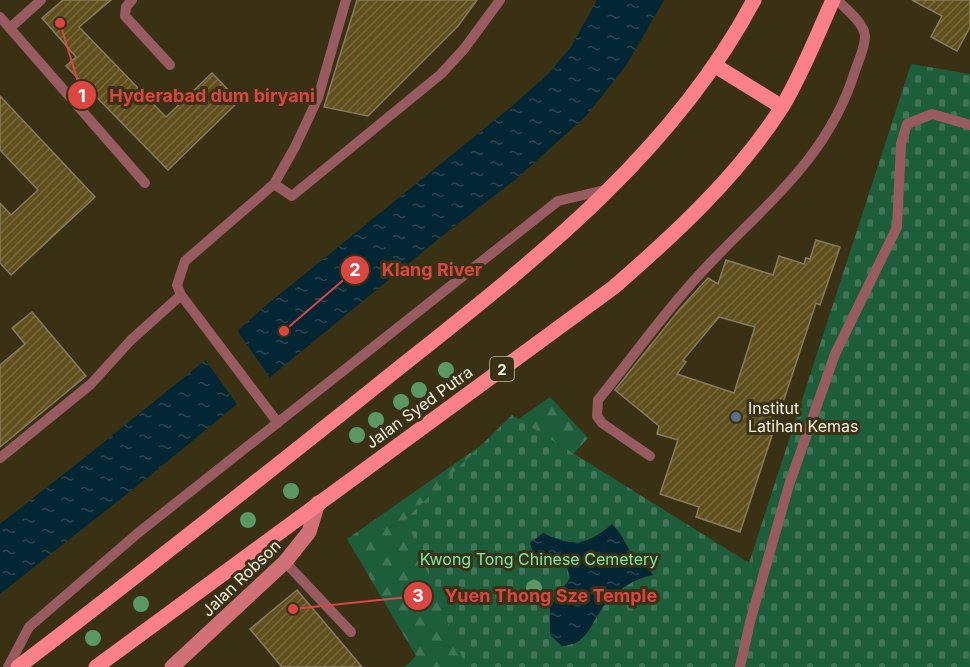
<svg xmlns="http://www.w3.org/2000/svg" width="970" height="667" font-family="Inter,sans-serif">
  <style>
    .forest { fill: url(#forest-firs) }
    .cemetery { fill: url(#cemetery-stones) }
    .water { fill: url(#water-ripples) }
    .pier { fill: #3a3013 }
    .building { fill: url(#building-hatch); stroke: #877c5c; stroke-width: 1.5; fill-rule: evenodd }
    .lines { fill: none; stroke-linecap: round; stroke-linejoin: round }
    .service { stroke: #985b5f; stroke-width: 10 }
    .secondary { stroke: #d17177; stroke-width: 15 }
    .primary { stroke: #fc808a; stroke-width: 15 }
    .tree { fill: #5b9865 }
    .service-dot { fill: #5c6f8a; stroke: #3a3013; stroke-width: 2 }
    .labels { text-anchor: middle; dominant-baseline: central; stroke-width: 6; stroke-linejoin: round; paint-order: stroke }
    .shield { fill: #3a3013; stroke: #beb7a2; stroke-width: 1.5 }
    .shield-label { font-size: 15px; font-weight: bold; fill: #f7f1df }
    .street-label { font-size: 16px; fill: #f7f1df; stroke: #3a3013 }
    .poi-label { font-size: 16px; fill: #f7f1df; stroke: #3a3013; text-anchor: start }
    .park-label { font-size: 16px; fill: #76eea8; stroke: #3a3013 }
    .leader { fill: none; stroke: #db4643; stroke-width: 2 }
    .callout-dot { fill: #db4643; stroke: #3a3013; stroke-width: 2 }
    .mark-label { font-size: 18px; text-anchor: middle; font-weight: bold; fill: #fff }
    .callout-label { font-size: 18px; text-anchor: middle; font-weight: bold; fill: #db4643; stroke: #3a3013; stroke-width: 6; stroke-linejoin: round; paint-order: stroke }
  </style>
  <defs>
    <pattern id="forest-firs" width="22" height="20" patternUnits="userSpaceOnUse" patternTransform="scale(1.5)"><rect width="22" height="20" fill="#1e5d3a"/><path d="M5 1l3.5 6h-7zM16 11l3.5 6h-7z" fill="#3f7556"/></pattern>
    <pattern id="cemetery-stones" width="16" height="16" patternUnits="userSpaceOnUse" patternTransform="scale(1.5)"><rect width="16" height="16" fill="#1e5d3a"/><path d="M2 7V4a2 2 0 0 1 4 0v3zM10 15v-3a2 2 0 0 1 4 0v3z" fill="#3f7556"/></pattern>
    <pattern id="water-ripples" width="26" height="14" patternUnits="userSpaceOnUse" patternTransform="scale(1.5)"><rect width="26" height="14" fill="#022634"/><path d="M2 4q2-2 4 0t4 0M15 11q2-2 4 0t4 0" fill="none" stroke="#284651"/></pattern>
    <pattern id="building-hatch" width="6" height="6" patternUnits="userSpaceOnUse" patternTransform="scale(1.5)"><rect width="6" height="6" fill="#60501e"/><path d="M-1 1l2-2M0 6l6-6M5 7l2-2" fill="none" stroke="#786a3e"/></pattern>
  </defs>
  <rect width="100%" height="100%" fill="#3a3013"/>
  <path class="forest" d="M550 397 588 438 552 477 608 667H405L416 656 347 539Z"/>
  <path class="cemetery" d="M911 64 970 74V667H466L406 519 512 415 749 563Z"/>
  <path class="water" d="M597 0H664L627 64 606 91 586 116 515 180 447 232 147 478 0 594V524L88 455 207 359 264 307 511 107 547 75 571 47Z
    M612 524C621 533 623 539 629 549 634 558 645 561 653 575 633 579 616 590 603 607 590 625 587 645 562 646L550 635V607L570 578 567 568 535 560 530 543 543 533C573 547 586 546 612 524Z"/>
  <path class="pier" d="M236 329 271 379 238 406 204 358Z"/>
  <path class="building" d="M63 0H111L79 27 166 117 212 73 239 101 168 170 66 66 76 57 42 18Z
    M357 0H477L458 26 368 116 324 107Z
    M912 0H970V27L957 51 931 37 942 16Z
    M0 96 95 197 11 275 0 263V203L11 215 38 190 0 150Z
    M816 240 840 247 820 305 816 303 740 532 696 517 699 507 660 494 678 440 657 434 659 426 615 390 679 310 708 278 718 284 726 260 773 275 779 256 804 264 806 258 810 259ZM719 317 755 327 734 393 677 374 686 362 683 360Z
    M32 312 86 376 0 447V365L25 344 12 328Z
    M297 590 362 667H282L250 629Z"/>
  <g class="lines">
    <path class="service" d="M132 0 126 7 125 16 170 65
      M0 17 145 183
      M10 28 41 0
      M274 184 295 147 318 98 346 0
      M181 295 278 423
      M650 456 602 423 597 416 598 400C632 358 663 314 699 275 759 209 827 162 855 71 859 60 865 47 865 36 864 23 846 9 837 0
      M0 458 91 384 131 340 181 295 177 285 185 261 274 184 292 196 441 74 464 49 500 0
      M285 562 351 632
      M8 667 29 627 138 533 558 201 609 189
      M740 667 750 622 789 485 835 354 897 227 901 144 907 124 932 114 970 125"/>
    <path class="secondary" d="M172 667 285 562 309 532 318 503"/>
    <path class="primary" d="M714 65 782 107
      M18 667C138 576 256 482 374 388 516 274 667 164 754 0
      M96 667 614 287C675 234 738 176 782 107 802 74 817 35 833 0"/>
  </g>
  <g class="tree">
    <circle cx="446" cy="370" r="8"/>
    <circle cx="419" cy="390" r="8"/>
    <circle cx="401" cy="402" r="8"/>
    <circle cx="376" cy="420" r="8"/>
    <circle cx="357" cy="435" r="8"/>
    <circle cx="291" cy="491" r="8"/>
    <circle cx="248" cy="520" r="8"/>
    <circle cx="534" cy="588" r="8"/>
    <circle cx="141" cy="604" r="8"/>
    <circle cx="93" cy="638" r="8"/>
  </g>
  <circle class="service-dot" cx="736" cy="417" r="6"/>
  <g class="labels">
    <rect class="shield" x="490" y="357" width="24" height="24" rx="4.5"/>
    <g class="shield-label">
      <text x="502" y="369">2</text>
    </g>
    <g class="street-label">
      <text transform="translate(419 407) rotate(-36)">Jalan Syed Putra</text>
      <text transform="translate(241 578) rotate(-44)">Jalan Robson</text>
    </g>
    <g class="poi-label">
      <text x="748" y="408">Institut<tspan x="748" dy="18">Latihan Kemas</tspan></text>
    </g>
    <g class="park-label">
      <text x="539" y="559">Kwong Tong Chinese Cemetery</text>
    </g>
  </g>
  <path class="leader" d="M60 23L82 95M284 331L355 270M293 609L418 596"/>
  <g class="callout-dot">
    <circle cx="60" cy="23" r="6"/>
    <circle cx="284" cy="331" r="6"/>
    <circle cx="293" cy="609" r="6"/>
    <circle cx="82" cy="95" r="15"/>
    <circle cx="355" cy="270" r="15"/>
    <circle cx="418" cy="596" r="15"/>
  </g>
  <g class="mark-label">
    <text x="82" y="102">1</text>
    <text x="355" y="276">2</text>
    <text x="418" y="602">3</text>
  </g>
  <g class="callout-label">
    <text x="212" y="102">Hyderabad dum biryani</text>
    <text x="432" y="276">Klang River</text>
    <text x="551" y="602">Yuen Thong Sze Temple</text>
  </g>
</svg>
